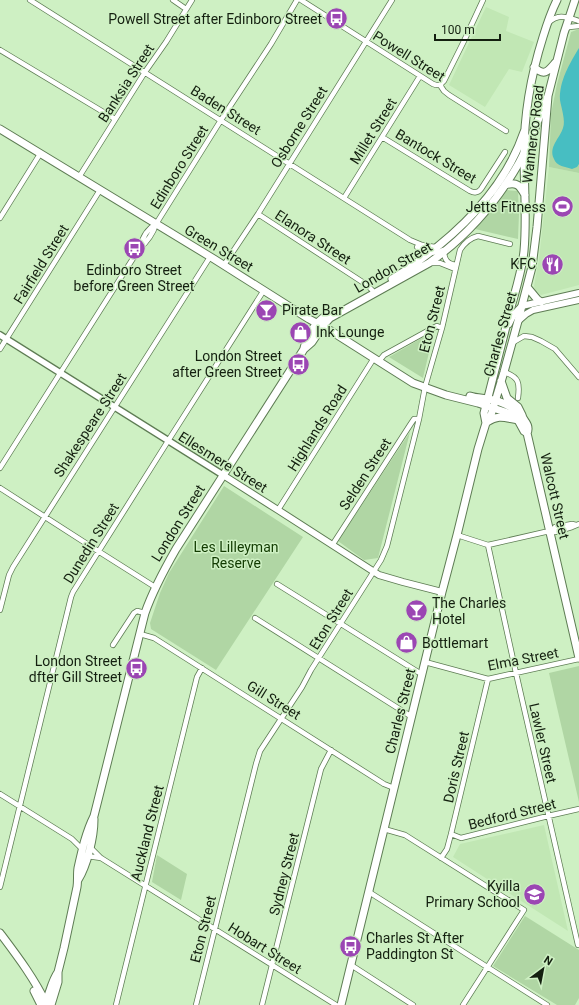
<svg xmlns="http://www.w3.org/2000/svg" width="579" height="1005" font-family="Roboto,sans-serif">
  <style>
    .built { fill: #c1e7b4 }
    .green { fill: #b0d6a4 }
    .water { fill: #47bec2 }
    .lines { fill: none; stroke-linecap: round; stroke-linejoin: round }
    .minor-casing { stroke: #5e7c54; stroke-width: 6 }
    .tertiary-casing { stroke: #5e7c54; stroke-width: 8 }
    .secondary-casing { stroke: #5e7c54; stroke-width: 8 }
    .primary-casing { stroke: #5e7c54; stroke-width: 9 }
    .trunk-casing { stroke: #5e7c54; stroke-width: 9 }
    .minor { stroke: #fff; stroke-width: 4.5 }
    .tertiary { stroke: #fff; stroke-width: 5.5 }
    .secondary { stroke: #fff; stroke-width: 6 }
    .primary { stroke: #fff; stroke-width: 7 }
    .trunk { stroke: #fff; stroke-width: 7 }
    .labels { text-anchor: middle; dominant-baseline: central; stroke-width: 3; stroke-linejoin: round; paint-order: stroke }
    .poi-label { font-size: 14px; fill: #142010; stroke: #cef0c3; text-anchor: end }
    .street-label { font-size: 14px; fill: #142010; stroke: #cef0c3 }
    .park-label { font-size: 14px; fill: #113a00; stroke: #cef0c3 }
  </style>
  <rect width="100%" height="100%" fill="#cef0c3"/>
  <path class="built" d="M486 7 509 17 506 31 534 42 522 72 509 69 485 107 449 85Z
    M549 167 579 173V285L541 295 535 290 534 286 539 259Z
    M544 825 568 931 453 857 460 844Z"/>
  <path class="green" d="M579 29V173L549 167 551 114 557 84 571 32Z
    M506 190 518 191 519 214 518 239 475 229Z
    M434 331 423 378 389 357Z
    M410 432 378 558 364 560 338 541Z
    M224 486 303 537 216 670 151 629 150 623 160 593 169 573Z
    M579 666V802L549 673Z
    M157 855 187 874 181 900 152 882Z
    M525 916 579 950V998L575 1005H557L493 966Z"/>
  <path class="water" d="M579 48V164L577 167 572 169C566 167 556 166 554 159 548 147 560 138 563 128 566 121 561 107 560 100 559 81 570 63 579 48Z"/>
  <g class="lines">
    <defs>
      <path id="minor" d="M30 0 410 240 422 245 435 247
        M173 0 186 9
        M301 0 433 84 436 85H440L444 91 449 95 506 131
        M548 23C559 13 566 17 579 21
        M566 29 569 27 579 26
        M0 50 115 119
        M440 85 444 81 464 41 483 0
        M382 137 470 191C474 193 478 193 481 189L505 152
        M79 177 145 72 166 42 192 0
        M344 198 420 76
        M258 214 367 285 372 290 374 293
        M0 218 40 154
        M417 247C429 253 430 255 443 250
        M140 248C142 238 147 229 156 224
        M444 251C444 260 448 264 456 265
        M430 263H440L455 269
        M224 265 258 214 392 0
        M512 343 524 336 532 337 541 341 555 349 579 377
        M0 349 100 190
        M379 361 384 355 433 328 437 326 442 328
        M504 372C519 377 520 383 518 398
        M0 468 139 249C147 242 153 234 156 224L221 120 271 44 297 0
        M0 488 98 551 155 587
        M278 510 374 358
        M550 532 555 527 572 524 576 525
        M457 535 488 545 545 532H555L572 527 579 524
        M333 544 410 425 414 419H419
        M488 545 516 673 578 945H579
        M277 584 418 672 422 674
        M0 610 9 575 13 567 210 257
        M255 618 412 717
        M140 634 154 638 384 784 394 788
        M113 645 134 613 137 611 145 613
        M425 662 488 679 579 659
        M0 794 72 839 83 850
        M384 829 405 835 524 910 463 1005
        M451 834 461 838 548 816 579 809
        M90 847 101 858 336 1005
        M87 856 101 858
        M441 858 447 849 451 834 488 679
        M0 887 71 597 73 592 168 441 264 290
        M369 892 547 1005
        M351 965 413 1005
        M116 1005 197 677 202 668
        M196 1005 256 764 260 751 302 687 311 670 381 560 387 546 419 419 425 387 442 328 460 250C465 242 470 238 478 236L510 244
        M262 1005 321 769 331 750"/>
      <path id="tertiary" d="M0 335 223 475"/>
      <path id="secondary" d="M518 321 526 314 533 310 579 300
        M509 324C512 317 516 311 522 306L579 293
        M223 475 278 510 379 575 403 582 442 592"/>
      <path id="primary" d="M0 129 214 259 309 319 331 331 413 383 446 395 478 403 505 412 514 416 518 420 524 431 527 433
        M392 279C402 273 411 267 420 260 464 228 506 185 524 132
        M304 348C308 332 318 319 334 311
        M470 396C476 398 482 398 488 399 502 401 519 409 525 421 528 425 529 429 527 433L579 658
        M78 880C87 865 94 838 94 819
        M0 933C18 957 34 978 47 1005
        M34 991 41 1005
        M44 1005C50 994 51 982 58 972
        M51 1005 58 982V972L64 948 77 887C78 881 77 874 78 868 82 850 86 832 94 816L145 613C153 590 164 570 176 549L304 349 312 342 322 327 330 318 429 263C466 237 496 203 519 163 530 143 538 120 547 98"/>
      <path id="trunk" d="M534 67C545 77 548 71 556 62
        M505 185C517 181 520 186 525 195
        M527 287 537 299 541 302
        M501 381 507 398 518 407 522 415
        M487 422C499 414 505 418 518 420
        M486 423 484 413C493 378 502 343 511 307 516 289 522 270 524 251 527 218 524 186 524 154 524 114 531 75 543 37 547 24 551 12 557 0
        M341 1005 442 592 457 535 478 449 486 423 491 415 504 372 518 321 532 267 537 227 548 96 564 33 575 0"/>
    </defs>
    <use href="#minor" class="minor-casing"/>
    <use href="#tertiary" class="tertiary-casing"/>
    <use href="#secondary" class="secondary-casing"/>
    <use href="#primary" class="primary-casing"/>
    <use href="#trunk" class="trunk-casing"/>
    <use href="#minor" class="minor"/>
    <use href="#tertiary" class="tertiary"/>
    <use href="#secondary" class="secondary"/>
    <use href="#primary" class="primary"/>
    <use href="#trunk" class="trunk"/>
  </g>
  <defs>
    <symbol id="bus-disc" viewBox="-11 -11 22 22"><circle r="9.5" fill="#9b46b3" stroke="#cef0c3"/><path d="M-5-6H5V4H4V6H2V4H-2V6H-4V4H-5ZM-3.5-4V0h7V-4ZM-3.5 1.2v1.5H-2V1.2ZM2 1.2v1.5H3.5V1.2Z" fill="#fff"/></symbol>
    <symbol id="stadium-disc" viewBox="-11 -11 22 22"><circle r="9.5" fill="#9b46b3" stroke="#cef0c3"/><path d="M0-5a6.5 5 0 1 0 0 10a6.5 5 0 1 0 0-10ZM-3.5-1.8h7v3.6h-7Z" fill="#fff"/></symbol>
    <symbol id="restaurant-disc" viewBox="-11 -11 22 22"><circle r="9.5" fill="#9b46b3" stroke="#cef0c3"/><path d="M-5-6h1v4h1v-4h1v4h1v-4h1v5L-1.5 .5V6h-2V.5L-5-1ZM5-6V6H3V1.5H1.5Q1.5-4 5-6Z" fill="#fff"/></symbol>
    <symbol id="bar-disc" viewBox="-11 -11 22 22"><circle r="9.5" fill="#9b46b3" stroke="#cef0c3"/><path d="M-6-5H6L.8 .8V4.5H3.5V6h-7V4.5H-.8V.8Z" fill="#fff"/></symbol>
    <symbol id="shop-disc" viewBox="-11 -11 22 22"><circle r="9.5" fill="#9b46b3" stroke="#cef0c3"/><path d="M-5-2.5h2.3a2.7 3.5 0 0 1 5.4 0H5L5.5 6h-11ZM-1.5-2.5h3a1.5 2.3 0 0 0-3 0Z" fill="#fff"/></symbol>
    <symbol id="school-disc" viewBox="-11 -11 22 22"><circle r="9.5" fill="#9b46b3" stroke="#cef0c3"/><path d="M0-5L7-2L0 1L-7-2ZM-4 1L0 2.5L4 1V4Q0 6-4 4Z" fill="#fff"/></symbol>
  </defs>
  <g fill-rule="evenodd">
    <use href="#bus-disc" x="324" y="6" width="25" height="25"/>
    <use href="#stadium-disc" x="550" y="194" width="25" height="25"/>
    <use href="#bus-disc" x="122" y="236" width="25" height="25"/>
    <use href="#restaurant-disc" x="540" y="252" width="25" height="25"/>
    <use href="#bar-disc" x="254" y="298" width="25" height="25"/>
    <use href="#shop-disc" x="288" y="320" width="25" height="25"/>
    <use href="#bus-disc" x="286" y="352" width="25" height="25"/>
    <use href="#bar-disc" x="404" y="598" width="25" height="25"/>
    <use href="#shop-disc" x="394" y="630" width="25" height="25"/>
    <use href="#bus-disc" x="124" y="656" width="25" height="25"/>
    <use href="#school-disc" x="522" y="882" width="25" height="25"/>
    <use href="#bus-disc" x="338" y="934" width="25" height="25"/>
  </g>
  <g class="labels">
    <g class="poi-label">
      <text x="322" y="19">Powell Street after Edinboro Street</text>
      <text x="546" y="207">Jetts Fitness</text>
      <text x="536" y="264">KFC</text>
      <text x="134" y="270" text-anchor="middle">Edinboro Street<tspan x="134" dy="16">before Green Street</tspan></text>
      <text x="282" y="310" text-anchor="start">Pirate Bar</text>
      <text x="316" y="332" text-anchor="start">Ink Lounge</text>
      <text x="282" y="356">London Street<tspan x="282" dy="16">after Green Street</tspan></text>
      <text x="432" y="603" text-anchor="start">The Charles<tspan x="432" dy="16">Hotel</tspan></text>
      <text x="422" y="643" text-anchor="start">Bottlemart</text>
      <text x="122" y="661">London Street<tspan x="122" dy="16">dfter Gill Street</tspan></text>
      <text x="520" y="886">Kyilla<tspan x="520" dy="16">Primary School</tspan></text>
      <text x="366" y="938" text-anchor="start">Charles St After<tspan x="366" dy="16">Paddington St</tspan></text>
    </g>
    <g class="street-label">
      <text transform="translate(409 56) rotate(32)">Powell Street</text>
      <text transform="translate(126 83) rotate(-57)">Banksia Street</text>
      <text transform="translate(226 110) rotate(32)">Baden Street</text>
      <text transform="translate(299 127) rotate(-58)">Osborne Street</text>
      <text transform="translate(373 131) rotate(-58)">Millet Street</text>
      <text transform="translate(533 134) rotate(-83)">Wanneroo Road</text>
      <text transform="translate(436 156) rotate(31)">Bantock Street</text>
      <text transform="translate(179 167) rotate(-58)">Edinboro Street</text>
      <text transform="translate(313 237) rotate(33)">Elanora Street</text>
      <text transform="translate(219 248) rotate(31)">Green Street</text>
      <text transform="translate(41 264) rotate(-58)">Fairfield Street</text>
      <text transform="translate(393 267) rotate(-30)">London Street</text>
      <text transform="translate(432 319) rotate(-76)">Eton Street</text>
      <text transform="translate(500 334) rotate(-74)">Charles Street</text>
      <text transform="translate(90 425) rotate(-57)">Shakespeare Street</text>
      <text transform="translate(317 428) rotate(-58)">Highlands Road</text>
      <text transform="translate(223 462) rotate(32)">Ellesmere Street</text>
      <text transform="translate(365 474) rotate(-57)">Selden Street</text>
      <text transform="translate(555 496) rotate(77)">Walcott Street</text>
      <text transform="translate(178 523) rotate(-58)">London Street</text>
      <text transform="translate(91 543) rotate(-58)">Dunedin Street</text>
      <text transform="translate(331 619) rotate(-58)">Eton Street</text>
      <text transform="translate(523 659) rotate(-11)">Elma Street</text>
      <text transform="translate(274 700) rotate(32)">Gill Street</text>
      <text transform="translate(400 711) rotate(-76)">Charles Street</text>
      <text transform="translate(543 743) rotate(77)">Lawler Street</text>
      <text transform="translate(456 767) rotate(-77)">Doris Street</text>
      <text transform="translate(512 814) rotate(-14)">Bedford Street</text>
      <text transform="translate(147 833) rotate(-76)">Auckland Street</text>
      <text transform="translate(284 874) rotate(-76)">Sydney Street</text>
      <text transform="translate(203 929) rotate(-76)">Eton Street</text>
      <text transform="translate(265 948) rotate(32)">Hobart Street</text>
    </g>
    <g class="park-label">
      <text x="236" y="547">Les Lilleyman<tspan x="236" dy="16">Reserve</tspan></text>
    </g>
  </g>
  <g transform="translate(543 969) rotate(32)" stroke="#cef0c3" stroke-width="3" paint-order="stroke">
  <path d="M0-3L7 15L0 10L-7 15Z" fill="#142010"/>
  <text y="-6" font-size="11" font-weight="bold" text-anchor="middle" fill="#142010">N</text>
  </g>
  <path d="M435 34v6h65v-6" fill="none" stroke="#142010" stroke-width="2"/>
  <text x="441" y="34" font-size="12" fill="#142010" stroke="#cef0c3" stroke-width="3" paint-order="stroke">100 m</text>
</svg>
